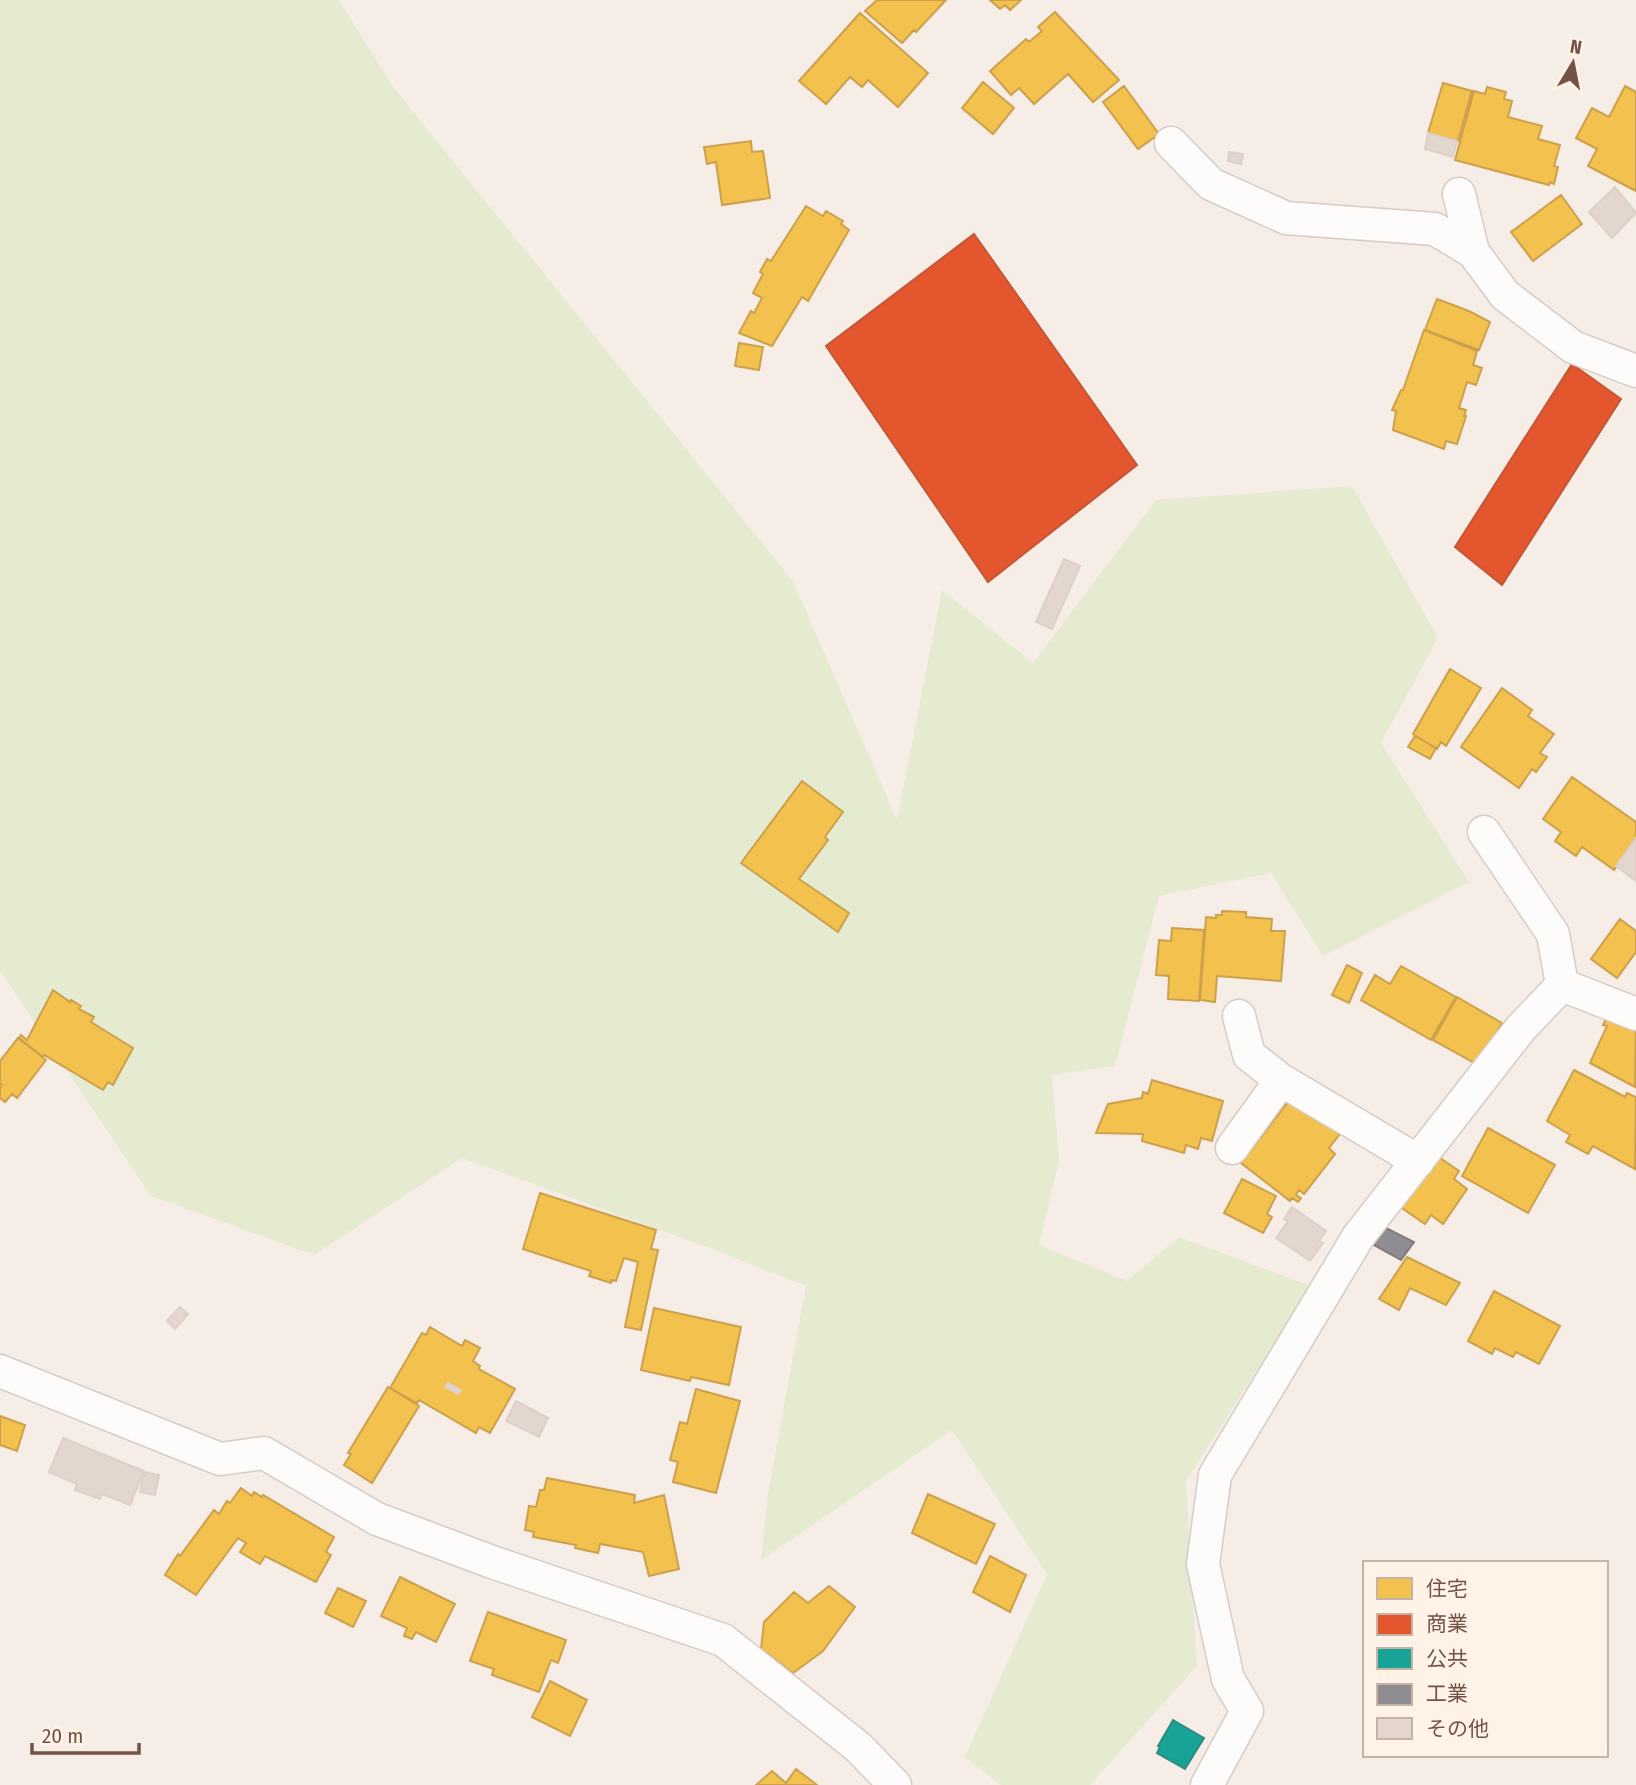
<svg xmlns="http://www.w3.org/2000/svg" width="1636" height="1785" font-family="'Fira Sans Condensed','Noto Sans JP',sans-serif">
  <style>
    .green { fill: #e4ebd1 }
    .homes { fill: #f2c14e; stroke: #cca04c; stroke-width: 2 }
    .shops { fill: #e4572e; stroke: #c25636; stroke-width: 2 }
    .public { fill: #17a398; stroke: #338b80; stroke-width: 2 }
    .industry { fill: #8d8d92; stroke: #857b7c; stroke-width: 2 }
    .building { fill: #e2d6ce; stroke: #ded0c8; stroke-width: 2 }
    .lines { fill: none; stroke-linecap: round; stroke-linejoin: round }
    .street-casing { stroke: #d7cbc4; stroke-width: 35 }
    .street { stroke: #fefcfb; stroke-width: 32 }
  </style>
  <rect width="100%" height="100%" fill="#f6eee6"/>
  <path class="green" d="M0 0H339L393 87 793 581 897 820 942 590 1033 663 1156 500 1352 486 1438 638 1381 743 1469 882 1323 956 1271 873 1159 896 1115 1066 1052 1075 1059 1160 1039 1245 1127 1281 1179 1237 1311 1286 1186 1481 1197 1666 1090 1785H1001L965 1757 1047 1574 952 1430 761 1560 768 1493 806 1286 712 1249 462 1158 314 1255 151 1196 0 971Z"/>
  <path class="homes" d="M877 0H946L916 32 914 30 902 43 865 11Z
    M990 0H1021L1010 10 1005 5 1000 9Z
    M1055 12 1119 80 1093 102 1068 74 1034 104 1019 88 1011 95 990 71 1026 39 1029 42 1042 31 1038 27Z
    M860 13 928 73 898 107 868 80 862 87 850 77 826 104 799 81Z
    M983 82 1014 108 993 134 962 108Z
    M1443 83 1472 91 1458 141 1428 133Z
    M1124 86 1159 134 1138 149 1103 102Z
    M1625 86 1636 92V191L1588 166 1597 149 1576 138 1592 108 1609 117Z
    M1487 87 1506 92 1504 99 1512 101 1508 117 1542 126 1538 139 1560 145 1554 166 1558 167 1554 184 1550 182 1549 185 1455 160 1474 91 1485 94Z
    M751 141 752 152 763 151 770 198 722 205 716 162 707 164 704 147Z
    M1561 195 1582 224 1533 261 1511 232Z
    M806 206 823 216 826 211 843 221 841 224 849 230 808 301 802 297 772 346 739 333 751 311 754 313 762 298 753 293 763 274 760 272 767 259 771 261Z
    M1437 299 1469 311 1490 322 1479 350 1425 330Z
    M1424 330 1477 351 1473 365 1482 368 1476 385 1467 382 1459 408 1466 410 1464 416H1466L1457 444 1446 441 1444 449 1393 430 1396 411 1392 410 1401 390H1403Z
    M739 343 763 347 759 370 735 366Z
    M1450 669 1481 688 1446 746 1441 742 1437 749 1413 734Z
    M1502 688 1532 710 1528 716 1554 734 1540 753 1547 757 1536 772 1532 769 1519 788 1461 747Z
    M1415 736 1436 748 1430 759 1408 747Z
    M1572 777 1636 822V838L1614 870 1582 847 1576 856 1555 841 1561 832 1543 819Z
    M802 781 843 812 825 837 828 840 799 879 849 913 838 932 741 863Z
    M1222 911 1246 912V917L1272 919 1271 931H1285L1281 981 1217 976 1215 1002 1200 1000 1206 917 1216 918V915H1222Z
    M1620 919 1636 931V952L1617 978 1591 959Z
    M1172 928 1204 930 1199 1001 1168 999 1169 976 1156 975 1159 940 1171 941Z
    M1347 965 1362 973 1349 1003 1332 995Z
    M1401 966 1456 997 1431 1040 1361 1000 1375 975 1390 984Z
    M53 990 70 1002 71 1000 81 1006 79 1009 94 1017 91 1022 133 1048 113 1085 108 1082 103 1090 44 1055 43 1057 19 1038 21 1035 27 1040Z
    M1457 997 1502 1023 1478 1065 1433 1040Z
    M1608 1015 1636 1025 1635 1087 1590 1063 1607 1026 1603 1025Z
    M18 1038 46 1060 17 1098 12 1094 5 1102 0 1098V1088L2 1085 0 1083V1061Z
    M1574 1070 1625 1097 1627 1093 1636 1097 1635 1169 1593 1146 1588 1154 1566 1142 1570 1135 1547 1121Z
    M1152 1080 1223 1101 1212 1141 1201 1138 1198 1149 1186 1145 1184 1153 1142 1141 1143 1134 1096 1133 1108 1104 1142 1098 1143 1092 1148 1094Z
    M1292 1097 1340 1134 1329 1148 1335 1154 1304 1194 1299 1190 1296 1195 1301 1198 1298 1202 1292 1198 1290 1201 1241 1163Z
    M1488 1128 1555 1165 1528 1213 1462 1176Z
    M1436 1155 1459 1171 1454 1179 1467 1189 1443 1224 1431 1215 1425 1224 1399 1206Z
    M1242 1179 1276 1196 1267 1214 1272 1217 1263 1233 1224 1213Z
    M540 1193 656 1230 651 1249 658 1250 641 1330 625 1327 638 1262 624 1258 616 1281 611 1280V1283L589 1276 591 1271 523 1249Z
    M1407 1257 1460 1283 1446 1305 1410 1288 1399 1310 1379 1299Z
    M1494 1291 1560 1326 1539 1364 1516 1352 1513 1357 1495 1348 1492 1354 1468 1341Z
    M654 1308 741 1327 729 1385 691 1377 690 1381 641 1370Z
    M430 1327 462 1346 465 1340 480 1348 473 1361 480 1366 479 1369 515 1389 490 1433 479 1427 476 1433 419 1400 417 1403 390 1388 422 1333 426 1335Z
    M388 1387 419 1406 372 1483 344 1465 351 1454 348 1453Z
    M696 1389 740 1401 716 1493 673 1482 678 1462 670 1460 680 1422 687 1424Z
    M0 1416 25 1425 17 1451 0 1445Z
    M547 1478 635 1495 634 1503 664 1495 679 1569 649 1576 643 1552 600 1544 598 1553 575 1548 576 1545 533 1537 534 1532 525 1530 529 1506 536 1507 540 1490H544Z
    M241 1488 252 1496 254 1492 262 1497 263 1495 334 1537 326 1552 331 1555 316 1582 265 1556 260 1564 240 1552 246 1543 238 1538 196 1595 165 1575 178 1554 180 1556 214 1510 219 1514 227 1501 230 1503Z
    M928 1494 995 1524 976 1564 912 1533Z
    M990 1556 1026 1575 1010 1612 973 1592Z
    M400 1577 455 1604 436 1642 416 1632 412 1639 404 1636 407 1628 381 1616Z
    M829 1586 855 1607 823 1651 793 1673 761 1649 764 1622 794 1592 808 1603Z
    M338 1588 366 1601 353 1627 325 1613Z
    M488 1612 566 1640 558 1663 551 1660 539 1692 492 1675 494 1669 470 1661Z
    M550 1681 587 1700 570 1736 532 1717Z
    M796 1769 817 1785H756L772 1771 786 1783Z"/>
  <path class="shops" d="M974 234 1137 465 988 582 826 346Z
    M1572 364 1621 399 1502 585 1455 547Z"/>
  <path class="public" d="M1173 1720 1204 1738 1185 1769 1157 1753 1160 1747 1158 1746Z"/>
  <path class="industry" d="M1382 1226 1414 1242 1401 1260 1370 1243Z"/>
  <path class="building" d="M1428 133 1457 141 1453 157 1425 149Z
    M1229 152 1243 154 1241 164 1228 161Z
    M1615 187 1636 213 1612 238 1589 212Z
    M1064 559 1080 566 1052 629 1036 622Z
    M1636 838V881L1616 866Z
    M1292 1207 1326 1231 1319 1241 1323 1243 1310 1261 1276 1238 1288 1221 1284 1219Z
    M180 1307 188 1314 175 1329 167 1321Z
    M448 1383 461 1390 458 1394 445 1387Z
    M516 1401 548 1418 539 1437 506 1421Z
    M63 1438 144 1471 130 1505 102 1494 100 1499 75 1490 77 1484 49 1472Z
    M144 1472 159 1475 155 1495 140 1492Z"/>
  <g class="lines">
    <defs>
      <path id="street" d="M1171 143 1211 184 1286 218 1435 229 1473 252
        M1459 194 1473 252 1505 295 1573 347 1636 371
        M1484 832 1553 934 1562 985
        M1239 1016 1249 1055 1281 1080 1418 1161
        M1232 1148 1281 1080
        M0 1371 220 1459 264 1453 377 1519 492 1562 723 1640 858 1747 895 1785
        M1207 1785 1247 1711 1228 1679 1203 1564 1215 1475 1358 1237 1521 1028 1562 985 1636 1014"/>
    </defs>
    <use href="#street" class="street-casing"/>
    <use href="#street" class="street"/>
  </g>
  <rect x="1363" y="1561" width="245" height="196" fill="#fff2e6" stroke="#c7b2a6" stroke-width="2"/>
  <rect x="1377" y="1578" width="35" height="21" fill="#f2c14e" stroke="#c7b2a6" stroke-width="2"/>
  <text x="1426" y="1596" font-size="21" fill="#735247">住宅</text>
  <rect x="1377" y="1614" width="35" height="21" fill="#e4572e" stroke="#c7b2a6" stroke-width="2"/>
  <text x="1426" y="1631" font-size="21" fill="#735247">商業</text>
  <rect x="1377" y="1648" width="35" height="21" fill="#17a398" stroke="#c7b2a6" stroke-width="2"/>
  <text x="1426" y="1666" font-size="21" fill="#735247">公共</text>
  <rect x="1377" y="1684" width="35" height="21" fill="#8d8d92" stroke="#c7b2a6" stroke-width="2"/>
  <text x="1426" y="1701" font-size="21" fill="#735247">工業</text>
  <rect x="1377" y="1718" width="35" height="21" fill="#e2d6ce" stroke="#c7b2a6" stroke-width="2"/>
  <text x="1426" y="1736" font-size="21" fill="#735247">その他</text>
  <g transform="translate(1573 63) rotate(10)" stroke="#fff2e6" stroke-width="5" paint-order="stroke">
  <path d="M0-5L12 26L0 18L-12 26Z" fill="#735247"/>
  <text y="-10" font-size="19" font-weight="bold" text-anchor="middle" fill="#735247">N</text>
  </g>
  <path d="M32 1743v10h107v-10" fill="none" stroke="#735247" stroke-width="3.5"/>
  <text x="42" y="1743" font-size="21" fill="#735247" stroke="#fff2e6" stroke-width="5" paint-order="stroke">20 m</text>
</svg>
